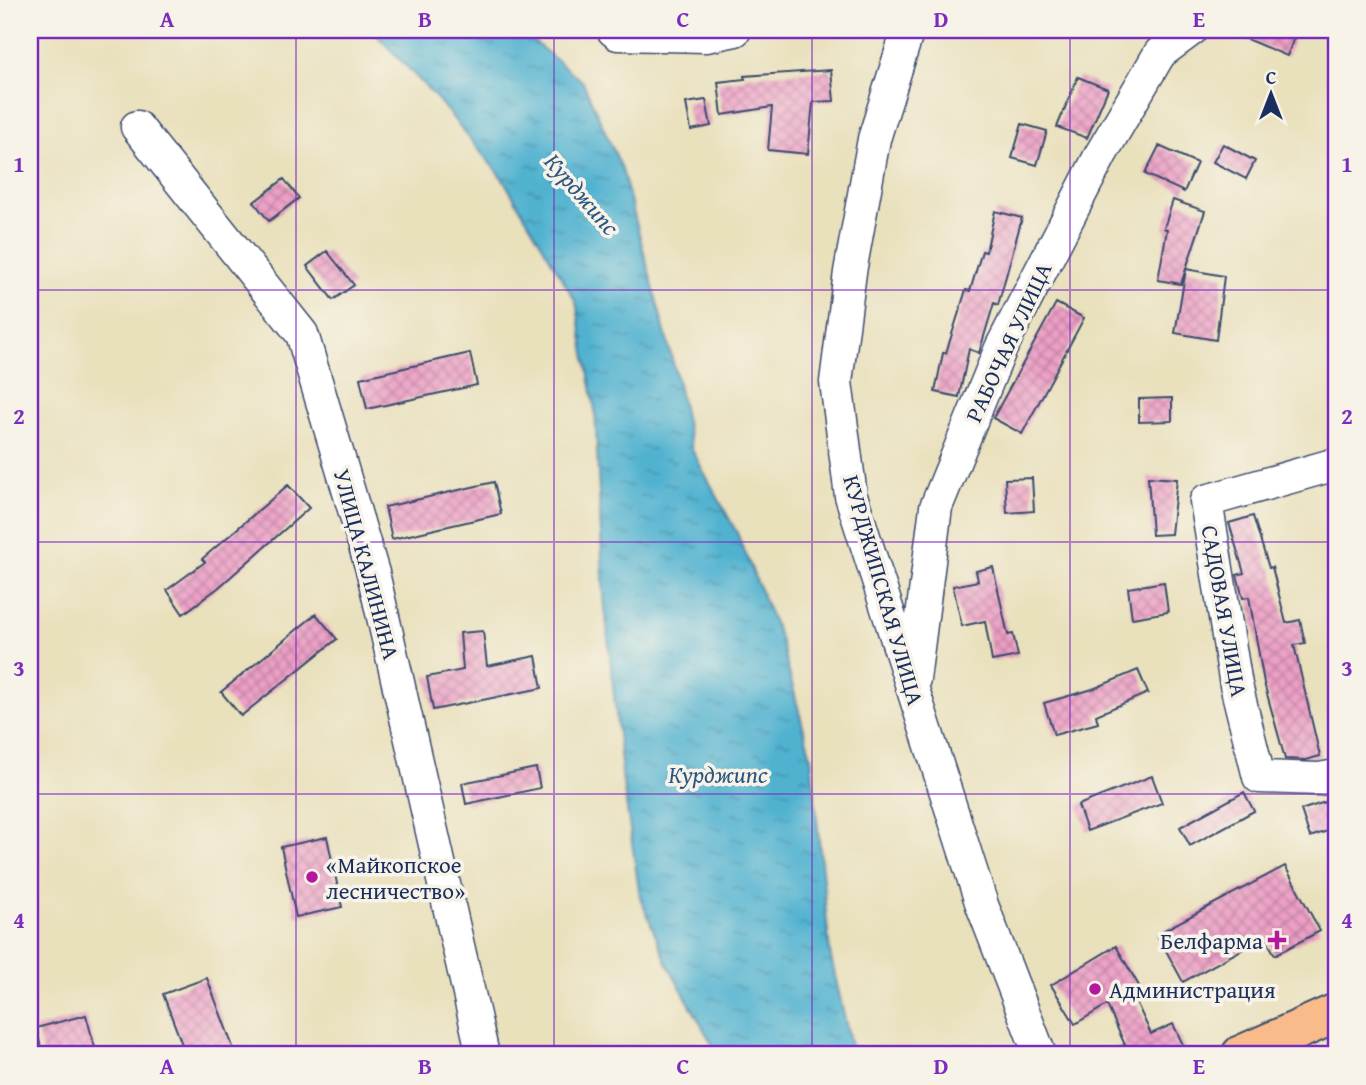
<svg xmlns="http://www.w3.org/2000/svg" width="1366" height="1085" font-family="'Gentium Book Plus',serif">
  <style>
    .water { fill: url(#water-ripples); stroke: #367097; stroke-width: 2 }
    .building { fill: url(#building-cross-hatch) }
    .lines { fill: none; stroke-linecap: round; stroke-linejoin: round }
    .minor-casing { stroke: #3a4a6c; stroke-width: 35 }
    .primary-casing { stroke: #3a4a6c; stroke-width: 42 }
    .minor { stroke: #fff; stroke-width: 32 }
    .primary { stroke: #fabb8b; stroke-width: 38 }
    .grid { fill: none; stroke: #7b2cbf; stroke-width: 2; stroke-opacity: 0.55 }
    .poi-dot { fill: #b5179e; stroke: #f7f3e8; stroke-width: 2.5 }
    .labels { text-anchor: middle; dominant-baseline: central; stroke-width: 7; stroke-linejoin: round; paint-order: stroke }
    .street-label { font-size: 23px; fill: #1b2f5e; stroke: #f7f3e8 }
    .poi-label { font-size: 23px; fill: #1b2f5e; stroke: #f7f3e8; text-anchor: start }
    .water-label { font-size: 24px; font-style: italic; fill: #2b5680; stroke: #f7f3e8 }
    .neatline { fill: none; stroke: #7b2cbf; stroke-width: 2.5 }
    .grid-label { font-size: 23px; text-anchor: middle; font-weight: bold; fill: #7b2cbf }
  </style>
  <defs>
    <pattern id="water-ripples" width="26" height="14" patternUnits="userSpaceOnUse" patternTransform="scale(1.75)"><rect width="26" height="14" fill="#51b2d0"/><path d="M2 4q2-2 4 0t4 0M15 11q2-2 4 0t4 0" fill="none" stroke="#4291ac"/></pattern>
    <pattern id="building-cross-hatch" width="8" height="8" patternUnits="userSpaceOnUse" patternTransform="scale(1.75)"><rect width="8" height="8" fill="#ed9fc5"/><path d="M0 0l8 8M0 8l8-8" fill="none" stroke="#bf82a3"/></pattern>
  </defs>
  <rect width="100%" height="100%" fill="#f7f3e8"/>
  <filter id="ink" filterUnits="userSpaceOnUse"><feTurbulence type="fractalNoise" baseFrequency=".0143" numOctaves="2"/><feDisplacementMap in="SourceGraphic" scale="14" xChannelSelector="R" yChannelSelector="G"/><feConvolveMatrix kernelMatrix="1 2 1 2 8 2 1 2 1" color-interpolation-filters="sRGB"/></filter>
  <filter id="wash" filterUnits="userSpaceOnUse"><feTurbulence type="fractalNoise" baseFrequency=".00686" numOctaves="4" result="noise"/><feDisplacementMap in="SourceGraphic" scale="28" xChannelSelector="R" yChannelSelector="G"/><feGaussianBlur stdDeviation="1.57" result="paint"/><feColorMatrix in="noise" values="0 0 0 0 0 0 0 0 0 0 0 0 0 0 0 0 0 1.4 0 .05"/><feComposite in="paint" operator="in"/></filter>
  <g filter="url(#wash)">
    <rect width="100%" height="100%" fill="#e9e0bc"/>
    <path class="water" d="M372 30H520L583 82 622 169 675 370 692 450 737 533 780 638 811 757 830 953 853 1055H718L667 963 640 897 623 783 604 598 595 410 576 302 503 179 438 100Z"/>
    <g id="blocks">
      <path class="building" d="M1225 30H1297L1287 56Z
        M831 70 834 101 813 102 808 154 768 150 772 107 722 115 718 82 745 79 744 76Z
        M1078 77 1108 89 1087 138 1057 127Z
        M706 100 711 126 691 130 686 103Z
        M1022 124 1047 131 1037 165 1012 158Z
        M1223 144 1255 161 1246 179 1213 162Z
        M1159 146 1197 163 1184 192 1145 174Z
        M284 179 299 198 269 221 254 202Z
        M1173 200 1205 211 1181 284 1158 280 1167 230 1164 228Z
        M995 211 1022 218 998 305 994 303 979 353 969 349 959 397 935 392 943 353H946L966 290 970 291 982 251 986 252Z
        M327 251 354 285 333 300 307 266Z
        M1186 269 1224 276 1216 340 1175 333Z
        M1056 303 1084 318 1022 434 993 418Z
        M470 353 477 385 367 409 360 378Z
        M1172 398V421L1139 422V399Z
        M1148 477 1177 479 1171 534 1152 535Z
        M1032 478 1034 511 1007 513 1005 479Z
        M494 482 501 514 392 539 385 507Z
        M288 485 309 508 218 588 183 614 167 590 205 562 202 559Z
        M1253 516 1269 568 1272 567 1286 623 1300 620 1305 643 1294 645 1320 756 1306 760 1285 759 1264 683 1249 597 1243 598 1237 575 1244 573 1229 523Z
        M993 567 1008 635 1013 634 1018 656 992 661 985 621 962 626 953 586 978 581 976 571Z
        M1164 582 1168 612 1132 618 1128 588Z
        M316 614 337 639 241 716 221 692Z
        M483 631 487 666 536 656 542 688 433 710 427 677 463 670 460 633Z
        M1138 670 1148 693 1096 715 1098 723 1054 735 1044 703 1093 689Z
        M536 768 540 788 466 804 462 783Z
        M1152 776 1162 803 1087 831 1078 805Z
        M1244 792 1254 811 1190 846 1180 827Z
        M1325 802 1333 829 1310 837 1301 810Z
        M327 837 342 907 296 917 281 847Z
        M1285 866 1320 931 1275 955 1265 937 1183 982 1157 934Z
        M1116 946 1139 986 1131 991 1151 1034 1173 1024 1188 1055H1104L1125 1045 1107 1005 1075 1024 1051 985Z
        M207 978 236 1055H186L163 994Z
        M86 1015 97 1055H43L36 1028Z"/>
    </g>
  </g>
  <g filter="url(#ink)">
    <use href="#blocks" fill-opacity="0" stroke="#3a4a6c" stroke-width="2"/>
    <g class="lines">
      <defs>
        <path id="minor" d="M613 30 618 34 706 36 735 30
          M908 30 874 139 850 272 836 382 851 496 982 905 1040 1055
          M137 127 302 334 373 573 483 1055
          M1336 464 1206 501 1236 685 1259 777 1319 779 1336 776
          M914 679 936 507 1001 348 1101 154 1160 53 1191 30"/>
        <path id="primary" d="M1241 1055 1336 1013"/>
      </defs>
      <use href="#minor" class="minor-casing"/>
      <use href="#primary" class="primary-casing"/>
      <use href="#minor" class="minor"/>
      <use href="#primary" class="primary"/>
    </g>
  </g>
  <path class="grid" d="M296 30V1055M554 30V1055M812 30V1055M1070 30V1055M30 290H1336M30 542H1336M30 794H1336"/>
  <g class="poi-dot">
    <circle cx="312" cy="877" r="7"/>
    <path d="M1273.5 929.5h7v7h7v7h-7v7h-7v-7h-7v-7h7z"/>
    <circle cx="1095" cy="989" r="7"/>
  </g>
  <g class="labels">
    <g class="street-label">
      <text transform="translate(1008 342) rotate(-65)">РАБОЧАЯ УЛИЦА</text>
      <text transform="translate(367 564) rotate(75)">УЛИЦА КАЛИНИНА</text>
      <text transform="translate(884 590) rotate(74)">КУРДЖИПСКАЯ УЛИЦА</text>
      <text transform="translate(1225 611) rotate(80)">САДОВАЯ УЛИЦА</text>
    </g>
    <g class="poi-label">
      <text x="326" y="864">«Майкопское<tspan x="326" dy="26">лесничество»</tspan></text>
      <text x="1263" y="940" text-anchor="end">Белфарма</text>
      <text x="1109" y="989">Администрация</text>
    </g>
    <g class="water-label">
      <text transform="translate(582 194) rotate(49)">Курджипс</text>
      <text x="718" y="774">Курджипс</text>
    </g>
  </g>
  <rect width="1366" height="1085" fill="none" stroke="#f7f3e8" stroke-width="77"/>
  <g transform="translate(1271 94)" stroke="#f7f3e8" stroke-width="5" paint-order="stroke">
  <path d="M0-5L12 26L0 18L-12 26Z" fill="#1b2f5e"/>
  <text y="-10" font-size="19" font-weight="bold" text-anchor="middle" fill="#1b2f5e">С</text>
  </g>
  <rect x="38" y="38" width="1290" height="1008" class="neatline"/>
  <g class="grid-label">
    <text x="167" y="27">A</text>
    <text x="425" y="27">B</text>
    <text x="683" y="27">C</text>
    <text x="941" y="27">D</text>
    <text x="1199" y="27">E</text>
    <text x="19" y="172">1</text>
    <text x="1347" y="172">1</text>
    <text x="19" y="424">2</text>
    <text x="1347" y="424">2</text>
    <text x="19" y="676">3</text>
    <text x="1347" y="676">3</text>
    <text x="19" y="928">4</text>
    <text x="1347" y="928">4</text>
    <text x="167" y="1074">A</text>
    <text x="425" y="1074">B</text>
    <text x="683" y="1074">C</text>
    <text x="941" y="1074">D</text>
    <text x="1199" y="1074">E</text>
  </g>
</svg>
